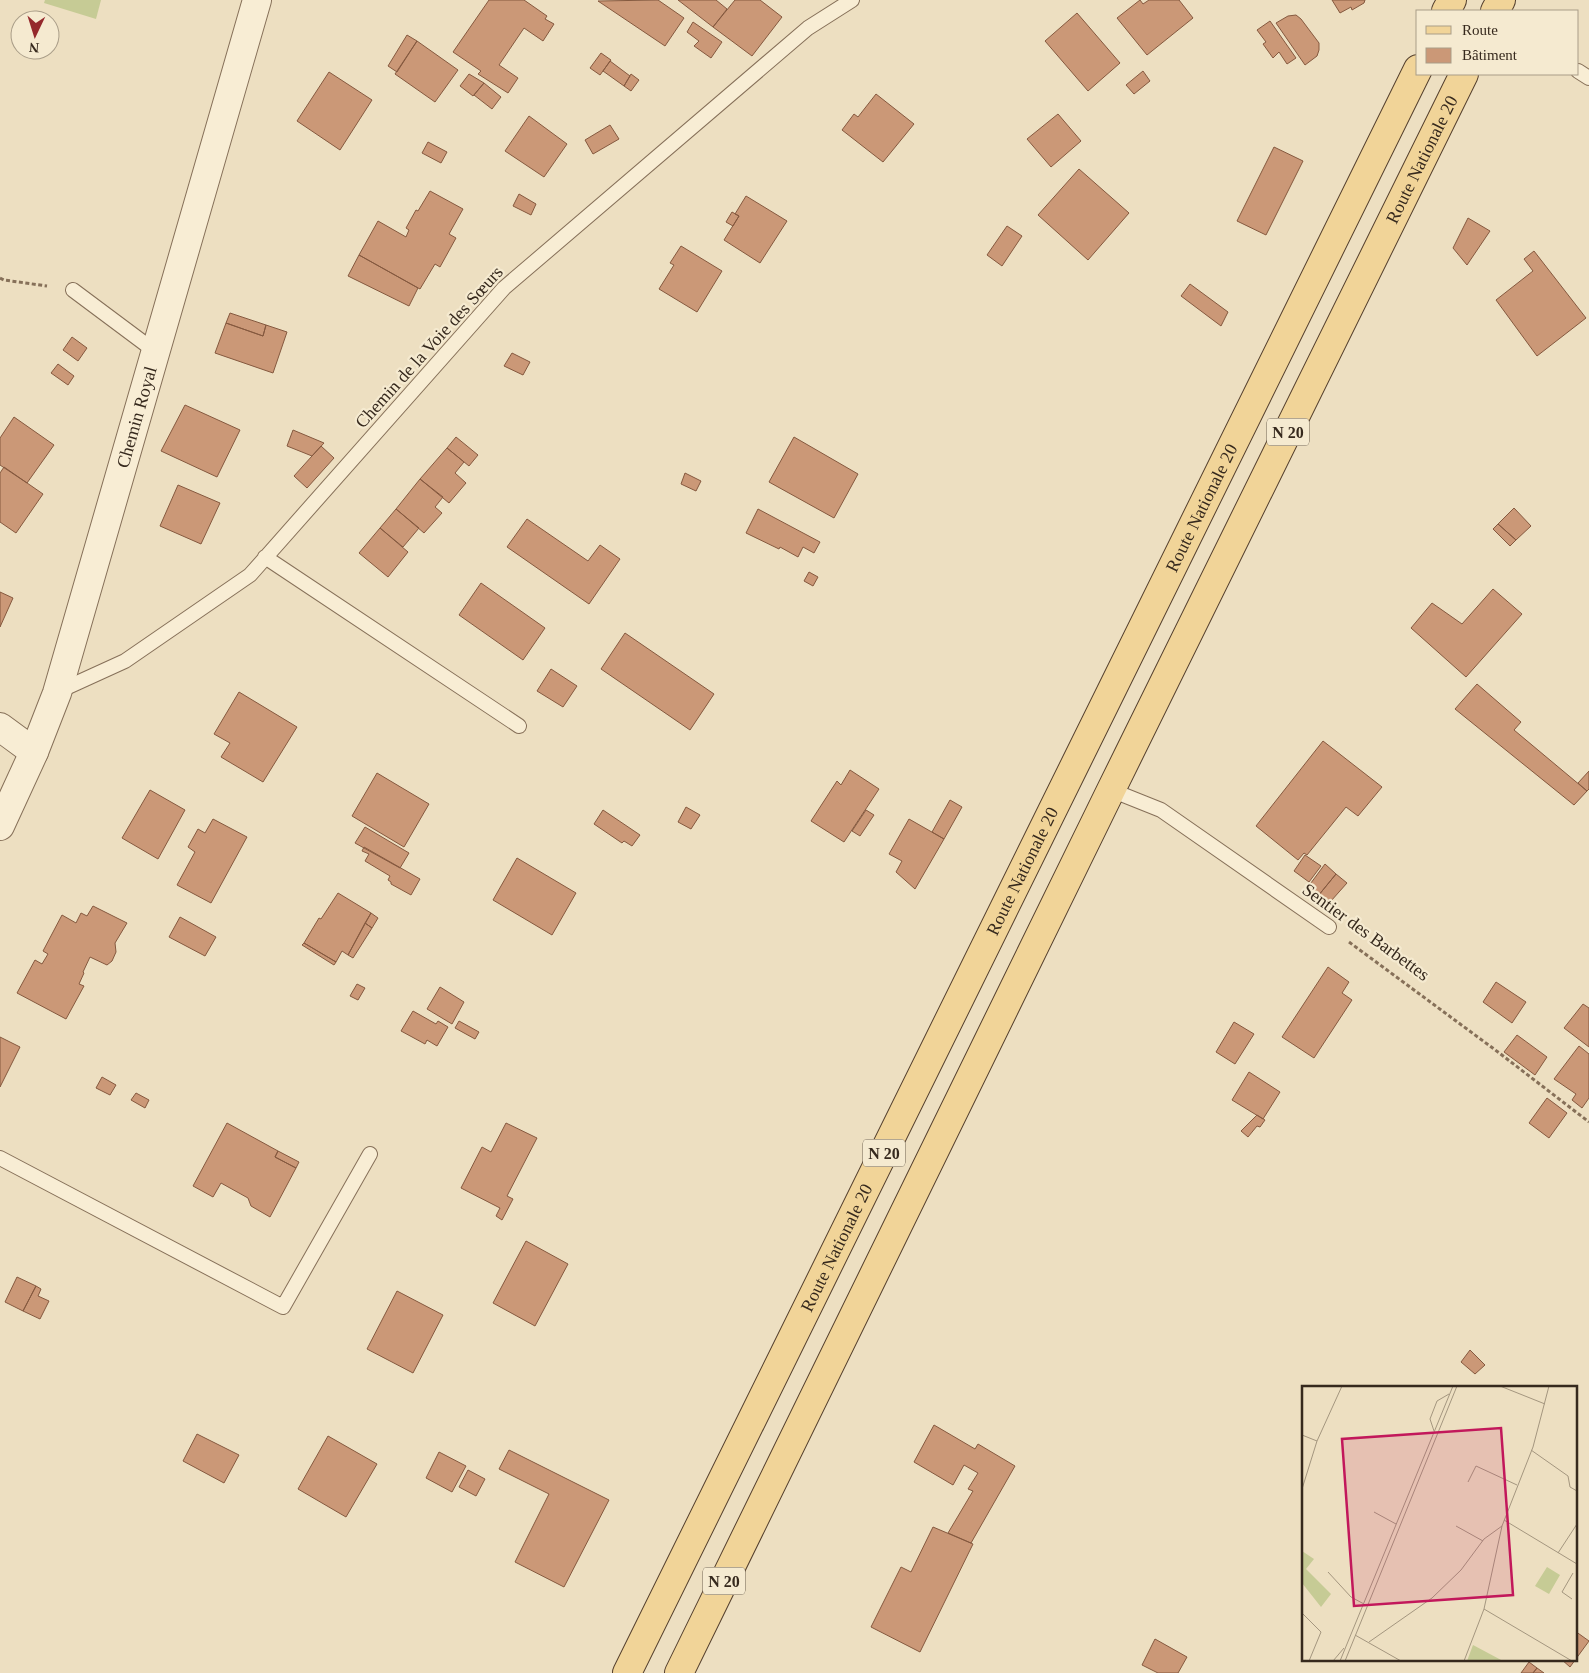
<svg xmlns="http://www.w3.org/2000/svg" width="1589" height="1673" font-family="Georgia,serif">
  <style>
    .green { fill: #c6cb95 }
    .building { fill: #cb9877; stroke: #85593f }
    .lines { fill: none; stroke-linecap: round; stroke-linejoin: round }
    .lane-casing { stroke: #867059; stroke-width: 16 }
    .street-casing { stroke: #867059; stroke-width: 30 }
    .primary-casing { stroke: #543f2d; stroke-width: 30 }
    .path { stroke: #867059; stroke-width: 3; stroke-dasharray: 4 2.5; stroke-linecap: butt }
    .lane { stroke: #f8edd4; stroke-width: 14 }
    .street { stroke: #f8edd4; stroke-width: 28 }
    .primary { stroke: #f1d498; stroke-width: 28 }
    .labels { text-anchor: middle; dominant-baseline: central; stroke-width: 4.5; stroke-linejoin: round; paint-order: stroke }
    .shield { fill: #f5ead0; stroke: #6f6353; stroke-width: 1 }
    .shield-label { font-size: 16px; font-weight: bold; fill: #36291d }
    .street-label { font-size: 18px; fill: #36291d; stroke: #f5ead0 }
    .inset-road { fill: none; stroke: #a4967f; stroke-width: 1 }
    .view { fill: #c2185b; fill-opacity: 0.15; stroke: #c2185b; stroke-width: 2.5 }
    .inset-edge { fill: none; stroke: #36291d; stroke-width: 2.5 }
  </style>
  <rect width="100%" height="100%" fill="#eddfc1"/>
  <path class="green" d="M45 0H101L96 19 44 3Z"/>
  <path class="building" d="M489 0H524L547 16 545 19 554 24 543 41 524 28 499 65 518 78 508 93 478 74 481 71 453 52Z
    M658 0 684 18 665 46 598 1Z
    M678 0H716L727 9 713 27Z
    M735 0H760L782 17 752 56 713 27Z
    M1140 0 1143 4 1149 0H1179L1193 18 1147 55 1117 18Z
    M1332 0H1365L1364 3 1352 10 1351 7 1340 13Z
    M1077 13 1120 63 1088 91 1045 41Z
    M1296 15 1301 19 1319 43V50L1317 56 1305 65 1276 23 1288 16Z
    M1270 21 1296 58 1287 64 1279 52 1273 58 1263 44 1266 42 1257 30Z
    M693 22 722 42 711 58 694 46 699 41 687 32Z
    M407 35 417 41 397 72 388 66Z
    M417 41 458 70 435 102 395 74Z
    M601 53 611 60 600 75 590 68Z
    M610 61 630 76 624 86 603 71Z
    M1143 71 1150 81 1134 94 1126 85Z
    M329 72 372 100 340 150 297 121Z
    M469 74 484 83 473 96 460 86Z
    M631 74 639 80 631 91 624 86Z
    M484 83 501 97 492 109 474 95Z
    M876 94 914 124 883 162 842 130 854 114 858 117Z
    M1058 114 1081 141 1051 167 1027 139Z
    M529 116 567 144 544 177 505 151Z
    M610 125 619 139 593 154 585 140Z
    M428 142 447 152 441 163 422 153Z
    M1274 147 1303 161 1266 235 1237 221Z
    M1079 169 1129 213 1088 260 1038 215Z
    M430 191 463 209 449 234 456 238 440 267 435 264 420 289 359 255 378 221 406 237 409 230 406 228 416 210 418 211Z
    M519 194 536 204 531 215 513 206Z
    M746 196 787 221 760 263 724 240 739 216 735 214Z
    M732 212 739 216 733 226 726 222Z
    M1468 218 1490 231 1467 265 1453 248Z
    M1007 226 1022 236 1002 266 987 255Z
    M681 246 722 271 697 312 659 289 674 265 670 263Z
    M1534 251 1586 318 1537 356 1496 300 1533 271 1524 259Z
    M359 255 418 288 409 306 348 276Z
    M1190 284 1228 312 1221 326 1181 296Z
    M230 313 266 325 263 336 226 323Z
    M226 323 263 336 266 325 287 332 273 373 215 353Z
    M72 337 87 348 78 361 63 350Z
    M512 353 530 362 523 375 504 366Z
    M58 364 74 376 68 385 51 373Z
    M185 405 240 430 217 477 161 451Z
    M14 417 54 445 27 483 0 465V438Z
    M293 430 324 443 312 456 287 446Z
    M456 437 478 455 469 466 447 448Z
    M794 437 858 474 834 518 769 482Z
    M321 446 334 458 307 488 294 476Z
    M447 448 464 462 455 473 466 483 449 503 420 479Z
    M4 467 43 494 16 533 0 522V473Z
    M685 473 701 481 696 491 681 484Z
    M420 479 443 497 435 507 442 513 424 533 396 509Z
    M178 485 220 503 201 544 160 526Z
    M1514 508 1531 526 1516 540 1498 524Z
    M396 509 419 528 403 547 380 528Z
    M758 509 820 542 814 553 803 547 798 557 780 547 779 549 746 533Z
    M527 519 588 561 600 545 620 559 589 604 507 547Z
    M1498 524 1516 540 1510 546 1493 529Z
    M380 528 408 552 388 577 359 553Z
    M809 572 818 577 813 586 804 581Z
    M481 583 545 628 523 660 459 615Z
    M1493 589 1522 614 1466 677 1411 628 1432 603 1462 624Z
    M0 592 13 598 0 627Z
    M625 633 714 694 690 730 601 669Z
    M551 669 577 686 563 707 537 691Z
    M1477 684 1521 722 1514 730 1587 791 1574 805 1455 709Z
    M239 692 297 727 263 782 221 757 230 743 214 734Z
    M1323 741 1382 787 1358 816 1346 807 1307 855 1304 853 1298 860 1256 826Z
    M850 770 879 789 844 842 811 821 837 781 841 785Z
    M1589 771V789L1587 791 1578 783Z
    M377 773 429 804 404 847 352 816Z
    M150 790 185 810 158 859 122 838Z
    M950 800 962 807 944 839 932 832Z
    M686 807 700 815 691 829 678 822Z
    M603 810 640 835 632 846 624 841 622 843 594 824Z
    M866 810 874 815 860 836 852 831Z
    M213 819 247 837 211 903 177 885 195 852 188 847 198 829 205 833Z
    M909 819 944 839 915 889 896 872 902 861 889 854Z
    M365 827 409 853 400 868 355 843Z
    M364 847 420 879 411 895 391 884V882L388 880 390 876 365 861 369 854 362 851Z
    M1305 855 1321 866 1309 882 1294 871Z
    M517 858 576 893 552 935 493 900Z
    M1325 864 1336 874 1318 896 1305 891Z
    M1336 874 1347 883 1331 901 1318 896Z
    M338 893 371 913 348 955 342 951 336 962 304 943 319 918 321 919Z
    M93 906 127 923 115 943 116 952 112 961 107 965 90 957 83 972 84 973 79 984 84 986 66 1019 17 993 35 960 42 964 48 954 43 951 62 915 76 923 81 913 87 916Z
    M371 913 378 918 372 928 365 923Z
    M180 917 216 937 205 956 169 937Z
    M365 923 372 928 353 958 348 955Z
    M304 943 336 962 334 965 302 945Z
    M1328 967 1349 982 1342 993 1352 1000 1314 1058 1282 1037Z
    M1496 982 1526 1002 1512 1023 1483 1002Z
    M357 984 365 988 358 1000 350 996Z
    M440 987 464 1002 452 1024 427 1009Z
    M1583 1004 1589 1008V1047L1564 1028Z
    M413 1011 436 1024 438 1021 448 1027 437 1046 427 1040 425 1044 401 1031Z
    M459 1021 479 1032 475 1039 455 1028Z
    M1234 1022 1254 1034 1235 1064 1216 1052Z
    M1517 1035 1547 1057 1535 1075 1504 1052Z
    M0 1037 20 1047 0 1087Z
    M1579 1046 1589 1054V1098L1582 1108 1572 1100 1576 1094 1554 1079Z
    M1249 1072 1280 1092 1263 1119 1232 1100Z
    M102 1077 116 1085 110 1095 96 1088Z
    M136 1093 149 1100 145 1108 131 1100Z
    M1547 1098 1567 1113 1549 1138 1529 1123Z
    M1257 1115 1265 1120 1260 1127 1257 1126 1248 1137 1241 1131Z
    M227 1123 278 1151 275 1157 296 1168 270 1217 251 1206 248 1198 221 1183 213 1197 193 1186Z
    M506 1123 537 1138 507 1196 513 1199 502 1220 496 1216 500 1208 461 1188 482 1147 491 1152Z
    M278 1151 299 1162 296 1168 275 1157Z
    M526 1241 568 1264 535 1326 493 1303Z
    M17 1277 36 1286 23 1311 5 1302Z
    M36 1286 41 1289 38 1296 49 1301 40 1319 23 1311Z
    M397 1291 443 1315 413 1373 367 1349Z
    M1470 1350 1485 1365 1475 1374 1461 1362Z
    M934 1425 975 1449 978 1444 1015 1466 971 1543 948 1533 973 1491 968 1489 978 1473 964 1465 953 1485 914 1462Z
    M197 1434 239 1455 224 1483 183 1461Z
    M328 1436 377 1464 346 1517 298 1489Z
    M509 1450 609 1500 564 1587 515 1562 549 1494 499 1469Z
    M439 1452 466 1466 452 1492 426 1478Z
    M468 1470 485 1479 476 1496 459 1487Z
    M933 1527 973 1544 920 1652 871 1627 901 1567 911 1572Z
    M1575 1631 1589 1641 1570 1667 1561 1659H1575Z
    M1155 1639 1187 1657 1178 1673H1158L1142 1665Z
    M1529 1662 1537 1668 1533 1673H1521Z
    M1537 1668 1544 1673H1533Z"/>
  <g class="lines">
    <defs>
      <path id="lane" d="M1578 71 1589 78
        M73 290 156 352
        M265 557 519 726
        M57 692 125 661 250 575 504 288 808 28 852 0
        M1111 790 1161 810 1329 927
        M0 1158 283 1307 370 1154"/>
      <g id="street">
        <path d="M0 727 34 752"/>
        <path id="s1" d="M0 826 34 752 57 693 257 0"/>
      </g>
      <g id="primary">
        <path d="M1446 11 1452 0"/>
        <path d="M1495 11 1501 0"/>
        <path id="s2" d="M627 1673 1418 69"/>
        <path id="s3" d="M679 1673 1111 790 1464 74"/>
      </g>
    </defs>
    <use href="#lane" class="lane-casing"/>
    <use href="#street" class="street-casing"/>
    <use href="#primary" class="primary-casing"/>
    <path class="path" d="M0 278 4 280 47 286
      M1349 942 1494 1049 1589 1122"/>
    <use href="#lane" class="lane"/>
    <use href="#street" class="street"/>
    <use href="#primary" class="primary"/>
  </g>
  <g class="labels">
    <g class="shield">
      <rect x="1267" y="418.5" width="42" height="27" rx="4"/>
      <rect x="863" y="1139.5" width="42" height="27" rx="4"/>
      <rect x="703" y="1567.5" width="42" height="27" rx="4"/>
    </g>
    <g class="shield-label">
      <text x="1288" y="432">N 20</text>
      <text x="884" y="1153">N 20</text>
      <text x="724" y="1581">N 20</text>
    </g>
    <g class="street-label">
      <text stroke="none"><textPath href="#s3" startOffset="1686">Route Nationale 20</textPath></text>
      <text transform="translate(429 347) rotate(-48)">Chemin de la Voie des Sœurs</text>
      <text stroke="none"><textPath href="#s1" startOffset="432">Chemin Royal</textPath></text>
      <text stroke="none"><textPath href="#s2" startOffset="1299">Route Nationale 20</textPath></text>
      <text stroke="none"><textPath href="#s2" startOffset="894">Route Nationale 20</textPath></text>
      <text transform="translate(1366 932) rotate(36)">Sentier des Barbettes</text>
      <text stroke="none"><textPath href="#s2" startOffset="474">Route Nationale 20</textPath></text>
    </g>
  </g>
  <g transform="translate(1302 1386)">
    <rect width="275" height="275" fill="#eddfc1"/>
    <path d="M0 165 12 173 4 183 29 208 19 221 0 197ZM245 181 258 189 247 208 233 200ZM171 259 201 275H165Z" fill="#c6cb95"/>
    <path class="inset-road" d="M198 0 243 18M132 45 128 33 135 15 147 8M0 49 15 55M229 64 266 90 268 101 275 105M166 96 174 80 215 99M0 103 15 55 40 0M72 126 94 138M202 134 275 178M154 140 181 155M256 167 275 138M26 186 49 211 62 218M270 213 260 206 271 187M182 223 270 275M0 227 19 246 7 275M53 249 99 275M67 256 130 212 159 184 182 153 200 140M31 275 42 262M38 275 151 0M43 275 155 0M162 275 182 223 200 140 231 61 247 0"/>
    <path class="view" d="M199 42 211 209 52 220 40 53Z"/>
    <rect width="275" height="275" class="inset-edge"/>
  </g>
  <rect x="1416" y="10" width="162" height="65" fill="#f5ead0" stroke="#a99d88"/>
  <rect x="1426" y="26" width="25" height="8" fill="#f1d498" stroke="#a99d88"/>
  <text x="1462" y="35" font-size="15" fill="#36291d">Route</text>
  <rect x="1426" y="48" width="25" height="15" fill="#cb9877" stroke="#a99d88"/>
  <text x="1462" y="60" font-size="15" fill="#36291d">Bâtiment</text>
  <g transform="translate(35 35) rotate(184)"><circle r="24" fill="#f5ead0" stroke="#a99d88"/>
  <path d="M0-4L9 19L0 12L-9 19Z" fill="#95292c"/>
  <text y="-8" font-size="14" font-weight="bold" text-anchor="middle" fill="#36291d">N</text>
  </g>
</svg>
